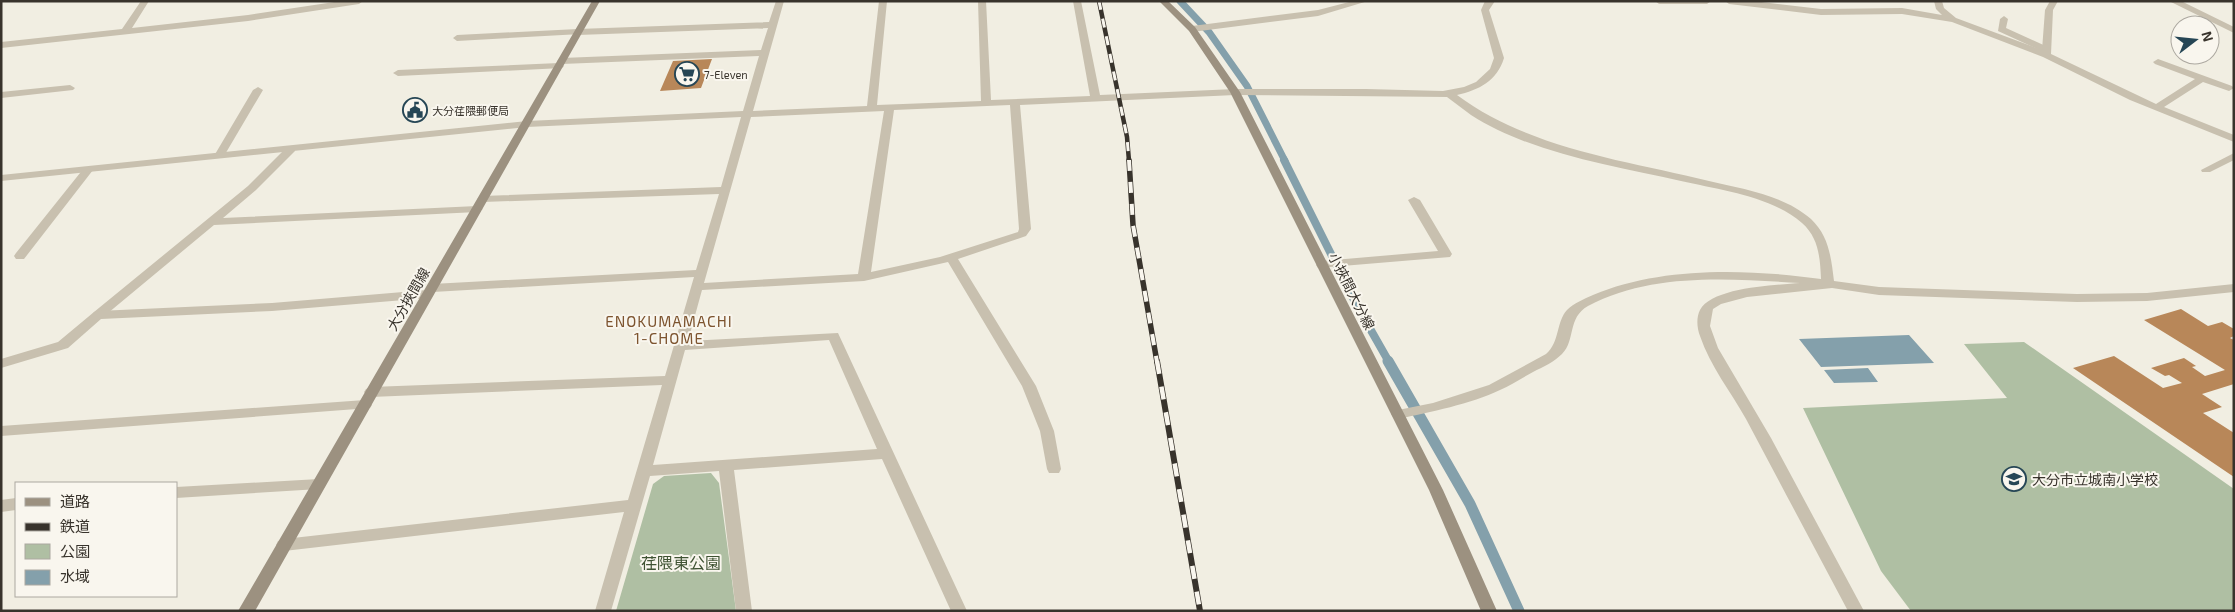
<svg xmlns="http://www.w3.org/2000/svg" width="2235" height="612" font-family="'Exo 2','Noto Sans JP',sans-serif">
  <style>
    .green { fill: #afbfa3 }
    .water { fill: #84a0ab }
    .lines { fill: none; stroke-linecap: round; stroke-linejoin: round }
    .stream-far2 { stroke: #84a0ab; stroke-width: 7 }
    .stream-far1 { stroke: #84a0ab; stroke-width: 8 }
    .stream { stroke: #84a0ab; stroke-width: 11 }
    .building { fill: #b88759 }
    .lane { fill: #c8c0af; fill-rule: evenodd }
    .street { fill: #c8c0af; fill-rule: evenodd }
    .secondary { fill: #9c9180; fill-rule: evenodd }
    .rail-far2-casing { stroke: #38332c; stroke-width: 4.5 }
    .rail-far1-casing { stroke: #38332c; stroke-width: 5.5 }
    .rail-casing { stroke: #38332c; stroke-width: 6 }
    .rail-far2 { stroke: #f9f6ee; stroke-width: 3; stroke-dasharray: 9; stroke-linecap: butt }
    .rail-far1 { stroke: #f9f6ee; stroke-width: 4; stroke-dasharray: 11; stroke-linecap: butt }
    .rail { stroke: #f9f6ee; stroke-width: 4.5; stroke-dasharray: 13; stroke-linecap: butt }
    .labels { text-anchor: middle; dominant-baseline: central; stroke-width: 4; stroke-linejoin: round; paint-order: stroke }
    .far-poi-label { font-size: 11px; fill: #38332c; stroke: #f9f6ee; text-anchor: start }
    .street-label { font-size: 14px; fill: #38332c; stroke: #f9f6ee }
    .poi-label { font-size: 14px; fill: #38332c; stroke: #f9f6ee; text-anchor: start }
    .neighbourhood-label { font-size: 15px; letter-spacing: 1px; fill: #7d542f; stroke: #f9f6ee }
    .near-park-label { font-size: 16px; fill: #3f5333; stroke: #f9f6ee }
  </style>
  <rect width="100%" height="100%" fill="#f1eee2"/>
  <path class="green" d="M2024 342 2234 489V611H1911L1881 571 1803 408 2007 398 1964 344Z
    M711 473 719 483 736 611H616L653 484 664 476Z"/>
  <path class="water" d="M1909 335 1934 363 1821 367 1799 339Z
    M1868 368 1878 382 1834 383 1824 370Z"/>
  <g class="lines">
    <path class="stream-far2" d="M1180 1 1209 32 1247 86 1285 161"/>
    <path class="stream-far1" d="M1284 160 1356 304 1389 362"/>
    <path class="stream" d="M1388 361 1470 504 1519 611"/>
  </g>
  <path class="building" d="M712 59 701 88 660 91 673 61Z
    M2181 309 2208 326 2222 322 2234 329V336L2230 338 2234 340V384L2202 394 2222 407 2203 413 2234 433V477L2073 368 2114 356 2163 388 2182 383 2169 375 2165 376 2151 368 2184 358 2196 366 2192 367 2205 376 2225 370 2144 320Z"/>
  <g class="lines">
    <path class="lane" d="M2004 16 2008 19 2006 28 2050 48V52H2044L1998 31 2000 19Z
      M578 29 581 30V34L457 41 453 38 457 35Z
      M559 63 564 66 562 68 398 76 393 73 398 70Z
      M258 87 263 90 224 156 223 158H215L214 156 253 90Z
      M291 146 295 147V151L256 190 223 218 477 206 483 209 477 212 214 225 102 318H94L92 315 94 312 248 186 287 147Z
      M88 167 93 170 24 259H16L14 256 16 253 84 168Z
      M1414 197 1420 200 1452 254 1450 257 1318 268 1316 265 1318 262 1322 261 1438 251 1408 200Z
      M365 400 370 402 372 405 370 408 1 436V426Z
      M319 479 324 480 326 484 324 488 319 489 176 498V487Z
      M16 498V510L1 512V500Z"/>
    <path class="street" d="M141 1H149L132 28 248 15 341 1H363L359 4 248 21 1 48V42L122 29Z
      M776 1H784L753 111 867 106 879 1H887L877 105 981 101 978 1H986L991 100 1090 96 1073 1H1081L1100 95 1235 89H1366L1443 91 1464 87 1476 82 1490 69 1494 58 1481 10 1485 1H1495L1489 10 1504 58C1497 81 1479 90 1457 95 1530 149 1623 160 1709 181 1743 189 1784 195 1811 219 1829 236 1831 257 1834 281L1879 287 2077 294 2147 293 2234 284V292L2147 301 2077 302 1879 295 1832 288 1747 297 1721 304 1713 309 1710 326 1718 348 1771 438 1864 611H1848C1814 547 1780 483 1746 419 1731 392 1710 366 1700 336 1697 328 1696 318 1700 310 1712 287 1777 285 1800 283 1731 279 1652 272 1588 306 1567 318 1576 340 1562 354 1554 362 1543 367 1533 372 1522 378 1511 385 1500 390 1471 404 1430 412 1398 419L1393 417 1391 414 1393 411 1433 403 1489 385 1546 354C1560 342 1556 322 1567 310 1574 303 1584 299 1593 295 1661 266 1749 269 1821 279 1820 258 1819 238 1802 223 1771 196 1720 190 1681 181 1613 166 1530 153 1471 115 1463 109 1455 103 1447 97L1235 95 1020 105 1031 229 1026 236 958 259 1036 386 1054 431 1061 469 1059 473H1049L1047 469 1040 431 1022 386 948 262 864 281 702 290 688 341 838 333 967 611H951L882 459 734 470 752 611H736L719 471 650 476 611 611H595L624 512 284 551 278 549 276 545 278 541 284 539 628 500 662 385 371 397 366 395 364 392 366 389 371 387 665 376 694 277 433 292 434 294 432 297 428 298 272 311 101 319 68 348 1 368V359L58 342 94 312 98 311 272 303 427 290 426 288 428 285 432 284 696 270 719 194 483 202 477 199 483 196 721 187 741 117 527 127 1 181V175L527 121 743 111 759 56 562 64 557 61 562 58 761 50 768 28 578 35 574 32 578 29 769 22ZM1010 105 1019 229 1018 232 940 257 871 272 894 110ZM884 111 858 274 704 283 751 117ZM829 340 877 449 653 465 685 350Z
      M1353 1H1368L1318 16 1192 32 1188 29 1192 26 1318 10Z
      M1655 1H1711L1707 4H1659Z
      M1725 1H1753L1821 9 1902 8 1942 15 1936 9 1934 1H1942L1944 8 1956 18 2042 50 2045 10 2050 1H2058L2053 10 2051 54 2156 104 2195 79 2155 64 2153 62 2158 59 2232 86 2234 88 2229 91 2203 82 2164 107 2234 135V142L2130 100 2043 57 1952 22 1902 14 1821 15 1729 4Z
      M2171 2 2181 1 2234 27V33Z
      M70 85 75 88 73 90 1 98V92Z
      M2234 153V160L2210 172H2202L2201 170Z"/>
    <path class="secondary" d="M592 1H600L255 611H238Z
      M1159 1H1168L1195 27 1240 92 1443 490 1497 611H1481L1429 490 1230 92 1189 31Z"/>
    <defs>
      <path id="rail-far2" d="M1099 1 1127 137 1129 161"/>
      <path id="rail-far1" d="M1129 160 1133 225 1157 362"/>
      <path id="rail" d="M1157 361 1200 611"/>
    </defs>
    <use href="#rail-far2" class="rail-far2-casing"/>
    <use href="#rail-far1" class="rail-far1-casing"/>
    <use href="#rail" class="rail-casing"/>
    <use href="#rail-far2" class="rail-far2"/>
    <use href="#rail-far1" class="rail-far1"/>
    <use href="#rail" class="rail"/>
  </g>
  <defs>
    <symbol id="supermarket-ring" viewBox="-11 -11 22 22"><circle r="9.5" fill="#f9f6ee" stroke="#264655" stroke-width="1.5"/><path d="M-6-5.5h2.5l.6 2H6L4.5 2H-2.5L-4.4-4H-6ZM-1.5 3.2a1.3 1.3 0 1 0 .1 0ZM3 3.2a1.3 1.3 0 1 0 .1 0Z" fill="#264655"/></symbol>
    <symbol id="civic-ring" viewBox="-11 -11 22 22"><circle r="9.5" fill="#f9f6ee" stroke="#264655" stroke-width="1.5"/><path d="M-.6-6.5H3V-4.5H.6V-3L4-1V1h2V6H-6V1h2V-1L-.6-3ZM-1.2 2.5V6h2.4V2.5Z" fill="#264655"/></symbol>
    <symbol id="school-ring" viewBox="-11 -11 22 22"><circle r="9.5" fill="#f9f6ee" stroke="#264655" stroke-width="1.5"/><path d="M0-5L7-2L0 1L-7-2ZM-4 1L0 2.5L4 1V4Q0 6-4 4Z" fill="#264655"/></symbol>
  </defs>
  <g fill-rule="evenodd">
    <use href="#supermarket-ring" x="673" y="60" width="28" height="28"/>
    <use href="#civic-ring" x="401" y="96" width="28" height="28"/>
    <use href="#school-ring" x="2000" y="465" width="28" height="28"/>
  </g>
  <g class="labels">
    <g class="far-poi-label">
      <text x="704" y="74">7-Eleven</text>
      <text x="432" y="110">大分荏隈郵便局</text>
    </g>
    <g class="street-label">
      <text transform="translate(1352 291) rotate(63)">小挾間大分線</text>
      <text transform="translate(408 299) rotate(-60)">大分挾間線</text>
    </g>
    <g class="poi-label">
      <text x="2032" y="479">大分市立城南小学校</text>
    </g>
    <g class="neighbourhood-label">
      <text x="669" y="321">ENOKUMAMACHI<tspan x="669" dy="17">1-CHOME</tspan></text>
    </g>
    <g class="near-park-label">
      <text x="681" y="562">荏隈東公園</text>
    </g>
  </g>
  <rect width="2235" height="612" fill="none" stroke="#38332c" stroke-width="5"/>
  <rect x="15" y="482" width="162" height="115" fill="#f9f6ee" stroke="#aca8a0"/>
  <rect x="25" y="498" width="25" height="8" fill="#9c9180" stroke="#aca8a0"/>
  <text x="60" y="507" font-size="15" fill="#38332c">道路</text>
  <rect x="25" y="523" width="25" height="8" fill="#38332c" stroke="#aca8a0"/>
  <text x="60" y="532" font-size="15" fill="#38332c">鉄道</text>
  <rect x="25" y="544" width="25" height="15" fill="#afbfa3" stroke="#aca8a0"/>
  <text x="60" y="557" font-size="15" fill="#38332c">公園</text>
  <rect x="25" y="570" width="25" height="15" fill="#84a0ab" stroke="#aca8a0"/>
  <text x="60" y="582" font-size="15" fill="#38332c">水域</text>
  <g transform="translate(2195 40) rotate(74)"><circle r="24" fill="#f9f6ee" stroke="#aca8a0"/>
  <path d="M0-4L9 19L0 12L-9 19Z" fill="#264655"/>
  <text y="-8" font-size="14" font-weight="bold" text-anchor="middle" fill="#38332c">N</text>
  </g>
</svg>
